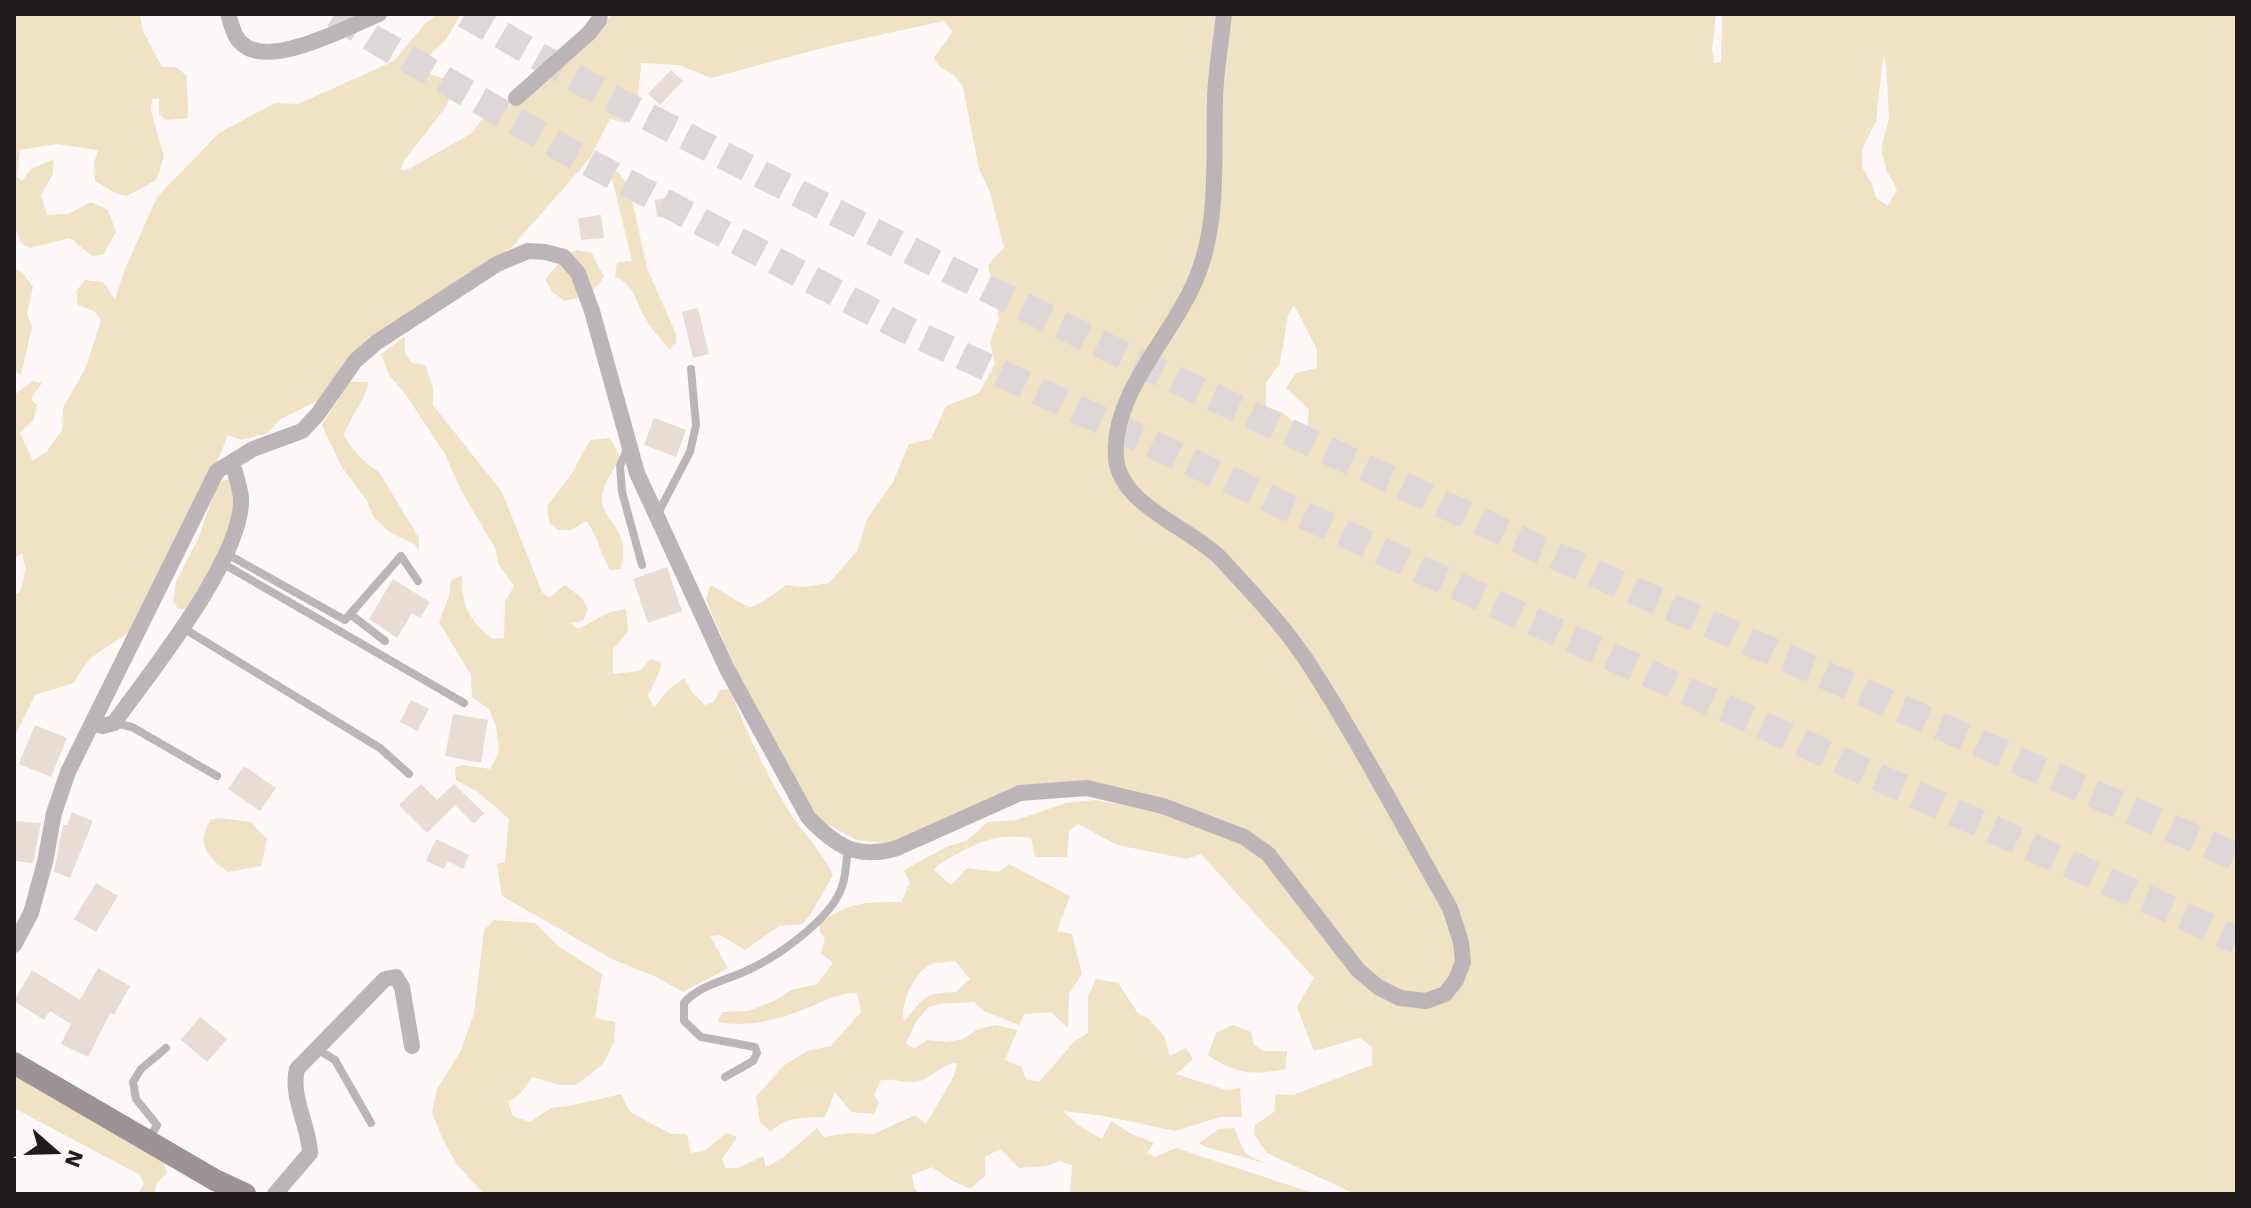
<svg xmlns="http://www.w3.org/2000/svg" width="2251" height="1208" font-family="'Work Sans',sans-serif">
  <style>
    .green { fill: #f1e1c5; fill-rule: evenodd }
    .building { fill: #e8dcd5 }
    .lines { fill: none; stroke-linecap: round; stroke-linejoin: round }
    .highway-tunnel { stroke: #ddd8d7; stroke-width: 28; stroke-dasharray: 28 14; stroke-linecap: butt }
    .lane { stroke: #bbb5b7; stroke-width: 8 }
    .street { stroke: #bbb5b7; stroke-width: 16 }
    .secondary { stroke: #9c9396; stroke-width: 22 }
  </style>
  <rect width="100%" height="100%" fill="#fef9f8"/>
  <path class="green" d="M14 14H142L140 15 143 31 162 67H176L187 76C185 92 190 99 187 118L166 120 159 114V98L152 99 151 111 164 157 156 180 127 196 117 194 95 181 94 163 98 150 57 144 20 150 17 177 22 181 31 169 54 159 53 174 41 195 47 215 68 214 91 202 108 210 116 232 103 255 92 256 70 238 30 248 21 243 14 226Z
    M437 14H461L445 41 429 56 430 74 458 83 445 108 403 162 401 170 409 169 472 133 488 111 506 108 525 93 587 41 613 14H1716L1712 49 1714 63 1721 62 1722 14H2237V1194H1355L1267 1153 1254 1134 1255 1125 1274 1112 1276 1094 1293 1095 1372 1065V1047L1360 1038 1314 1051 1297 1007 1314 978 1201 854 1187 859 1117 845 1078 824 1069 831 1067 857H1035L1031 838C992 832 971 846 938 865L934 870 951 885 967 868 999 872 1009 864 1070 896 1057 931 1072 934 1082 974 1069 994 1068 1028 1051 1012 1024 1014 1019 1025 984 1011 974 1002 940 1004 929 1007 917 1020 906 1043 914 1049 927 1040 947 1042 963 1039 978 1029 996 1025 1017 1030 1005 1060 1021 1067 1026 1079 1039 1082 1075 1041 1088 1033V996L1096 979 1118 983 1138 1013 1149 1019 1164 1036 1170 1056 1186 1048 1193 1059 1176 1074 1226 1090 1240 1088 1242 1117H1220L1175 1131 1104 1116 1063 1111 1078 1125 1102 1139 1111 1121 1130 1133 1154 1143 1147 1153 1155 1157 1176 1148 1316 1194H1070L1072 1165 1059 1161 1046 1166 1019 1168 1000 1149 985 1157V1176L970 1189 951 1180 932 1167 912 1175 915 1190 921 1194H484L458 1166 443 1140 432 1112 437 1089 460 1052 474 1014 484 930 494 920 535 923 558 946 602 974 595 1018 615 1022 614 1042 603 1064 576 1085H560L532 1077 520 1094 508 1102 513 1116 530 1122 551 1108 569 1106 621 1094 630 1112 671 1134H687L691 1153 704 1151 726 1133 737 1137 722 1159 726 1168H739L763 1156 766 1167 784 1157 817 1128 824 1137 850 1133 874 1134 915 1115 926 1124 954 1076 957 1063C938 1064 932 1081 914 1082 901 1083 893 1077 880 1081L874 1095 879 1102 874 1114 851 1112 835 1092 825 1117C804 1118 785 1116 771 1132L760 1122 756 1097 783 1066 807 1051 831 1046 861 1012 857 993C839 993 826 1000 810 1007 781 1019 749 1028 718 1022L722 1012 748 1011 774 1001 791 990 817 984 833 963 821 953 825 938 820 933 819 923C851 902 863 902 901 902L910 883 904 870 948 846 966 841 988 822 1016 820 1066 803 1096 800 1144 809 1061 783 917 835 883 843 857 840 823 822 801 794 744 688 706 600 710 585C726 592 735 602 751 607L767 599 786 585 803 587 829 583 857 551 867 519 893 482 909 444 931 439 946 406 979 393 995 364 990 342 999 318 988 265 1004 248 990 192 979 169 963 87 954 75 940 67 934 58 953 31 943 21 830 46 711 78 679 65 641 63 637 109 626 123 610 119 590 158 512 247 422 308 319 400 279 420 268 433 242 440 228 435 214 470 133 629C105 651 92 649 74 683L35 695 14 737V595L20 592 26 570 22 553 14 559V395L33 381 42 383 31 399 37 405 34 419 20 433 33 461 47 451 62 430 63 408 86 367 101 320 94 311 78 305 76 291 85 280 103 282 115 299 125 269 157 197 219 133 275 103 298 104 394 61 424 25ZM1883 58 1886 63 1889 119 1881 149 1886 169 1897 190 1888 206 1876 198 1873 186 1862 167V149L1876 121ZM1294 305 1317 350V368L1296 373 1286 388 1309 410 1307 433 1282 412 1266 407V383L1280 363 1288 315ZM955 961 970 979 956 992C921 993 926 998 904 1021 899 1003 917 966 936 963 942 962 948 962 955 961Z
    M617 171 629 186 647 268 676 334V342L670 350C662 340 652 330 645 318 635 301 635 285 615 277L617 262 632 261 611 174Z
    M576 250 592 253 604 277C593 293 584 297 565 301L552 292 545 279 563 259Z
    M14 268 23 273 33 287 27 314 32 326 21 375 14 371Z
    M405 336V353L412 363 425 365 433 387V405L502 492 542 592 549 598 565 585 583 599 588 610 583 621 570 623 578 629 610 612 626 609 628 632 613 649V674L639 671 651 659 661 662 660 671 648 696 654 707 668 690 684 678 691 691 705 705 714 702 720 690 730 689C745 730 764 770 787 808 801 831 821 850 833 875L810 915 802 924 779 926 745 950 720 935 710 936 728 968 683 992 656 977 612 959 502 896 497 864 505 862 509 819 478 792 456 780 455 767 463 765 490 769 499 752 496 727 489 709 472 697 471 675 439 622 449 596 451 580 462 575C462 606 468 620 493 639L504 638 505 602 514 586 499 565 495 548 461 490 445 454 406 395 389 375 381 354Z
    M350 382H368C366 401 350 416 344 435 352 450 364 463 379 472L419 538V549L414 544 391 533 374 518 366 499 341 466 322 425Z
    M610 438 620 457C615 470 602 483 602 498 601 514 617 524 621 538 625 549 623 558 621 569L610 570C600 554 598 535 586 521L571 530H558L549 522 547 506 572 473 590 440Z
    M233 478C248 523 208 571 186 609H178L173 601 176 582 198 539 216 488 222 481Z
    M220 818 251 822 267 839 261 866 227 872C207 855 196 846 210 820Z
    M1233 1025 1251 1032 1254 1045 1264 1051H1287L1286 1069C1253 1075 1236 1075 1208 1055L1216 1033Z
    M14 1071 164 1163 167 1173 157 1183 154 1194H138L144 1184 140 1175 14 1108Z
    M1234 1128 1245 1153 1264 1163 1203 1146 1199 1143 1219 1129Z"/>
  <path class="building" d="M671 70 683 81 660 105 648 94Z
    M678 196 681 214 657 217 655 200Z
    M601 215 604 238 581 240 578 218Z
    M698 308 709 354 693 358 682 312Z
    M654 418 686 430 676 457 644 445Z
    M667 567 682 611 648 623 633 579Z
    M393 579 430 602 420 618 412 613 397 638 369 619Z
    M411 700 429 709 417 731 400 722Z
    M453 714 488 720 481 763 445 756Z
    M35 725 67 738 51 777 19 764Z
    M244 766 276 788 260 811 228 789Z
    M421 784 437 800 454 784 484 813 474 824 455 805 427 833 399 805Z
    M72 812 93 821 70 878 54 872 63 825H67Z
    M14 821 41 823 33 863 14 861Z
    M436 839 469 855 463 869 448 861 444 869 426 861Z
    M96 883 118 896 96 932 74 919Z
    M98 968 130 986 114 1015 110 1013 88 1057 61 1044 71 1024 50 1011 44 1020 14 1001 32 970 80 1000Z
    M200 1017 227 1039 207 1062 181 1040Z"/>
  <g class="lines">
    <path class="highway-tunnel" d="M335 14 372 38 576 156 903 328 1504 608 2237 940
      M465 14 609 97 935 263 1129 358 1533 546 2237 857"/>
    <path class="lane" d="M627 449 620 466 622 492 642 565
      M657 515 690 452 696 425 691 369
      M227 554 345 620 401 556 418 581
      M222 563 464 703
      M350 614 385 641
      M183 628 380 748 409 774
      M115 723 132 727 217 776
      M317 1049 335 1060 371 1123
      M725 1077 753 1061 757 1053 755 1047 701 1037 684 1021V1003C698 987 719 982 739 974 772 961 830 921 842 887 846 875 846 862 848 850
      M149 1140 157 1125 136 1099 133 1082 141 1069 166 1048"/>
    <path class="street" d="M228 14C232 26 234 39 245 46 274 67 349 26 379 14
      M516 98 589 33 599 20 600 14
      M93 723 103 726 114 723C149 674 244 557 241 498 240 487 235 473 232 462
      M14 945 31 913 45 862 54 813 68 772 217 471 253 449 302 431 318 414 355 361 377 342 497 264 528 251 545 252 564 257 578 273 592 311 637 473 727 669 808 817C835 846 857 860 897 848L1020 793 1087 788 1163 806 1244 837 1268 854 1358 970 1378 987 1400 998 1426 1001 1445 994 1456 980 1463 962 1461 942 1450 908C1405 830 1363 748 1314 672 1289 631 1254 595 1222 560 1192 528 1120 506 1116 458 1111 399 1164 344 1189 294 1221 233 1213 165 1215 98 1216 70 1221 42 1224 14
      M275 1194 310 1153C309 1125 290 1097 297 1069L385 979 396 977 402 987 412 1046"/>
    <path class="secondary" d="M14 1063 215 1180 245 1194"/>
  </g>
  <rect width="2251" height="1208" fill="none" stroke="#211c1b" stroke-width="32"/>
  <g transform="translate(56 1152) rotate(110)" stroke="#fef9f8" stroke-width="6" paint-order="stroke">
  <path d="M0-6L14 30L0 20L-14 30Z" fill="#211c1b"/>
  <text y="-12" font-size="22" font-weight="bold" text-anchor="middle" fill="#211c1b">N</text>
  </g>
</svg>
